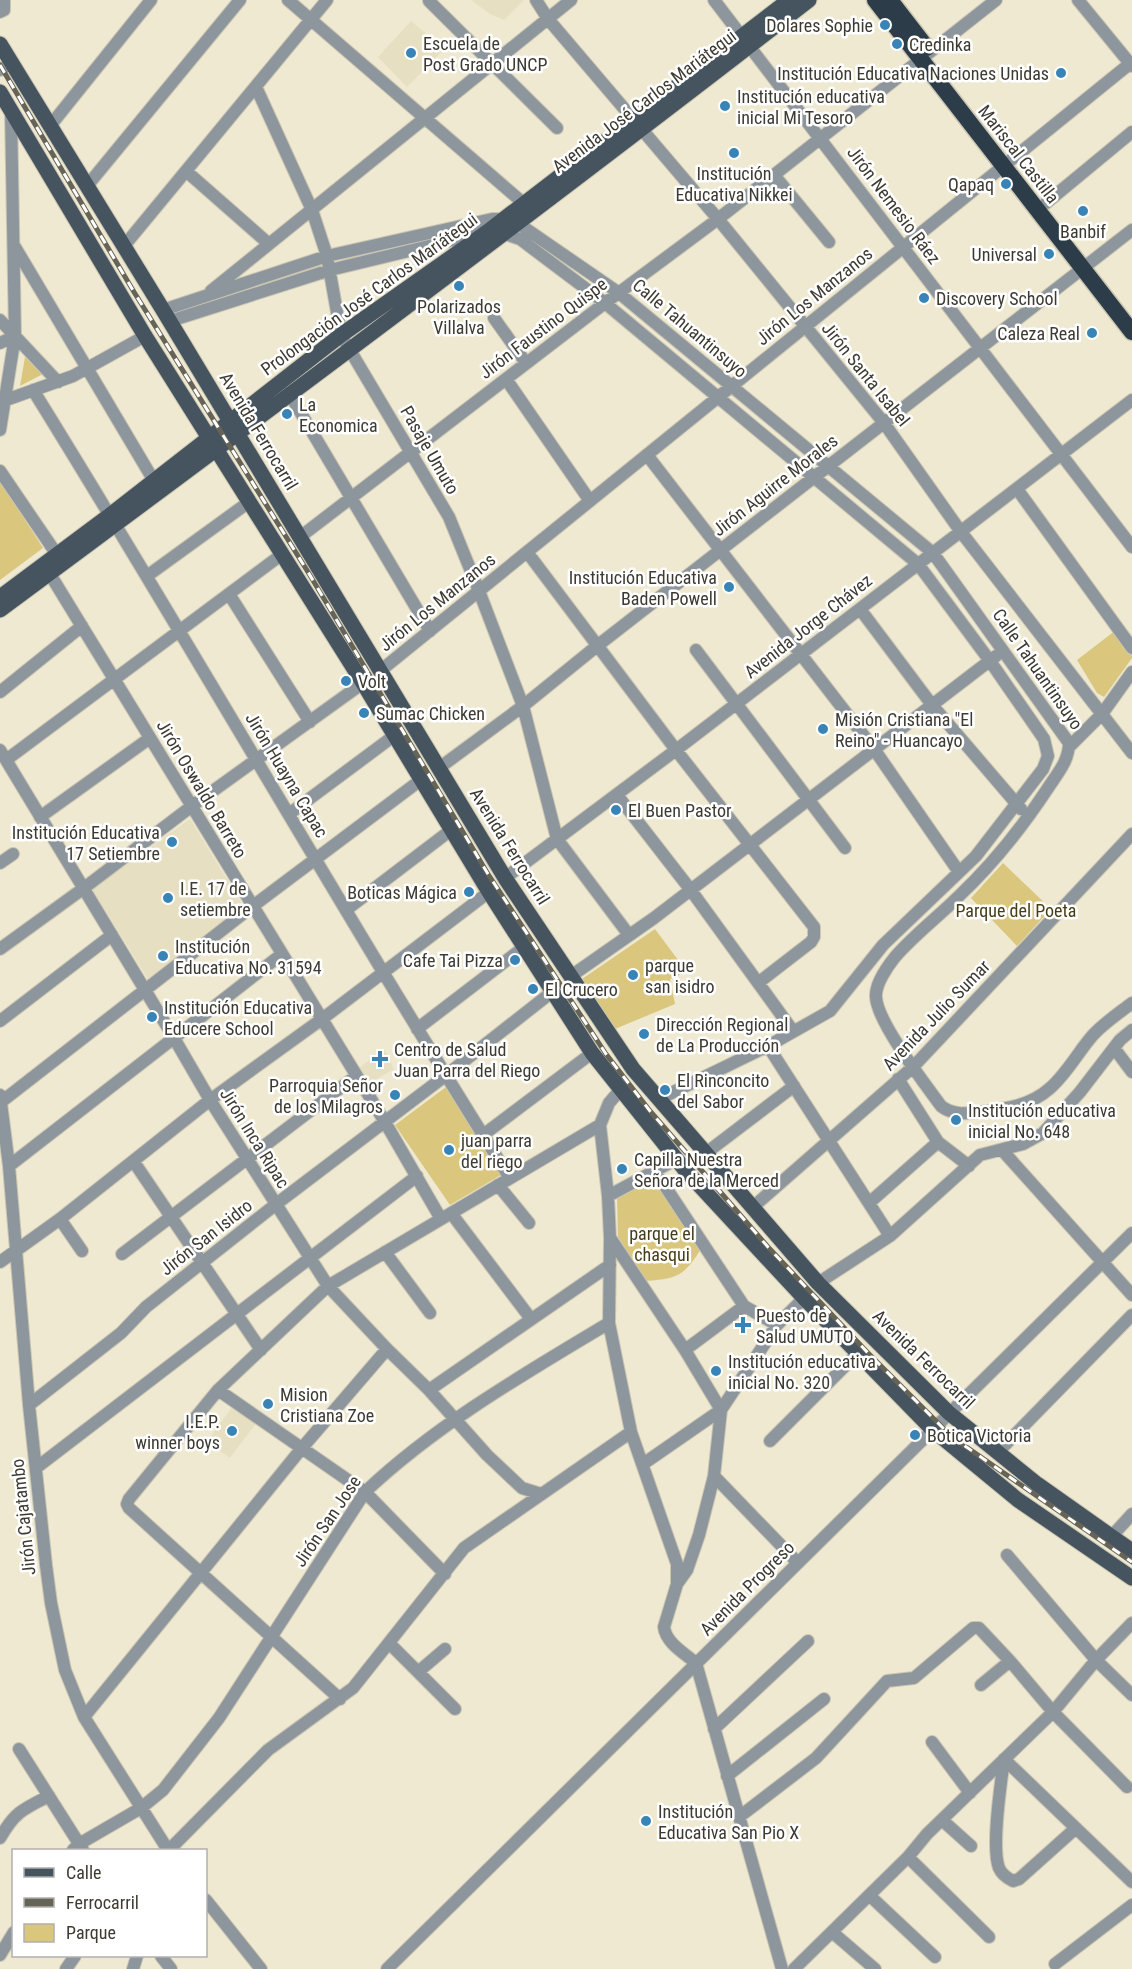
<svg xmlns="http://www.w3.org/2000/svg" width="1132" height="1969" font-family="'Roboto Condensed',sans-serif">
  <style>
    .built { fill: #e7dfc1 }
    .green { fill: #dac77d }
    .lines { fill: none; stroke-linecap: round; stroke-linejoin: round }
    .minor-casing { stroke: #cbc6b2; stroke-width: 14 }
    .major-casing { stroke: #cbc6b2; stroke-width: 17 }
    .highway-casing { stroke: #cbc6b2; stroke-width: 19 }
    .minor { stroke: #8e969d; stroke-width: 12 }
    .major { stroke: #45545f; stroke-width: 15 }
    .highway { stroke: #2c3d49; stroke-width: 16 }
    .rail-casing { stroke: #666357; stroke-width: 5 }
    .rail { stroke: #fff; stroke-width: 3; stroke-dasharray: 9; stroke-linecap: butt }
    .poi-dot { fill: #3884b7; stroke: #fff; stroke-width: 2 }
    .labels { text-anchor: middle; dominant-baseline: central; stroke-width: 5; stroke-linejoin: round; paint-order: stroke }
    .poi-label { font-size: 18px; fill: #3c3a31; stroke: #fff; text-anchor: start }
    .street-label { font-size: 18px; fill: #3c3a31; stroke: #fff }
    .park-label { font-size: 18px; fill: #473d16; stroke: #fff }
  </style>
  <rect width="100%" height="100%" fill="#efe9d2"/>
  <path class="built" d="M471 0H524L504 20 490 14Z
    M411 21 444 49 407 87 378 57Z
    M190 819 244 907 148 979 92 889Z
    M384 1049 394 1069 368 1084 359 1068Z
    M233 1406 257 1422 230 1458 207 1441Z"/>
  <path class="green" d="M25 357 43 374 20 386Z
    M0 481 43 548 0 580Z
    M1116 630 1132 652V658L1104 697 1097 693 1077 660Z
    M1003 863 1051 909 1017 946 971 898Z
    M655 929 687 972 670 979 675 1004 615 1029 582 979Z
    M446 1087 501 1175 450 1205 395 1125Z
    M651 1178 658 1180 701 1249C684 1276 677 1279 645 1281L618 1237 617 1197Z"/>
  <g class="lines">
    <defs>
      <path id="minor" d="M288 0 529 208
        M536 0 548 19 718 219 884 423 961 532 1132 753
        M714 0 1132 547
        M1078 0 1132 66
        M429 1 557 128
        M0 12 4 10V0
        M0 70 11 63
        M256 87 312 210 327 256 341 335 449 517 479 591 523 706 557 839 629 935
        M50 126 151 0
        M186 171 269 244
        M774 175 829 242
        M87 186 240 0
        M1046 203 1132 132
        M124 246 327 0
        M15 247 154 481
        M211 291 571 0
        M163 310 327 256 492 219H504L516 222 619 293 933 553 1069 743C1069 761 1057 774 1048 788 1023 826 992 865 958 897 938 917 914 935 895 957 887 967 875 985 876 997 877 1022 925 1084 941 1106 952 1115 967 1114 981 1112 1004 1109 1030 1106 1049 1089 1066 1075 1078 1052 1093 1035 1104 1023 1119 1013 1132 1003
        M494 318 526 363
        M0 320 58 382
        M170 321 330 270 487 232 502 233 520 239 605 303 918 564 990 661 1044 739 1048 756 1043 769 976 856 883 945 830 1011 768 1046 659 1099
        M0 343 15 336
        M506 379 590 501
        M33 390C195 651 346 918 510 1178
        M289 393 430 631
        M6 400 73 376 145 336
        M0 430 15 336 11 112
        M647 455 874 749 959 872
        M0 471 62 562
        M1017 489 1132 648
        M300 537 605 303 718 219 996 0
        M527 552 676 750 814 927V937L811 942 758 983
        M45 566 385 1122 441 1219
        M147 576 249 502
        M229 594 310 722
        M860 609 932 705 1021 809
        M696 650 845 848
        M380 671 1132 62
        M0 692 82 626
        M1069 747 1102 714 1132 672
        M0 750 174 1038 210 1100 328 1286 387 1349 429 1390 487 1455 522 1488 541 1494
        M6 760 281 555
        M439 768 523 706 597 646 1132 230
        M617 795 690 889 793 1031
        M289 814 395 735
        M40 817 150 738
        M0 863 13 854
        M505 878 676 750 1132 400
        M346 910 451 830
        M0 949 84 888 192 806 363 683
        M571 976 654 918 996 656
        M0 1021 112 935
        M417 1029 524 947
        M768 1046 890 1236
        M1114 1048 1132 1072
        M898 1079 938 1142 969 1166
        M621 1089 609 1103 600 1125 608 1196 610 1238 609 1323 631 1432 677 1564V1584L664 1627C666 1643 684 1653 696 1663L782 1969
        M0 1095 9 1166 29 1405 46 1565 51 1603 65 1670 84 1717 168 1850
        M1 1102 253 906 422 779
        M483 1135 592 1053
        M1002 1150 1132 1295
        M706 1153 794 1086
        M134 1162 261 1350
        M9 1166 282 954
        M655 1171 744 1306 777 1325
        M498 1185 529 1223
        M608 1196 677 1159
        M869 1203 938 1142
        M753 1207 913 1067 1132 834
        M451 1213 531 1319
        M60 1219 82 1251
        M611 1239 685 1350 721 1410 643 1464
        M385 1252 430 1313
        M122 1254 356 1076
        M0 1262 60 1219 210 1100 322 1019 489 892
        M818 1283 890 1236 980 1155 1023 1144 1043 1133 1080 1092 1120 1040 1132 1030
        M685 1350 744 1306
        M218 1390 365 1492 445 1574
        M429 1390 610 1265
        M29 1405 121 1333 146 1307 275 1205 445 1076 552 992
        M770 1441 857 1354
        M998 1452 1132 1315
        M36 1468 417 1176
        M714 1476 798 1563
        M1111 1537 1132 1514
        M1007 1555 1096 1660 1132 1695
        M677 1584 687 1570 699 1535 714 1476 721 1410 777 1325 804 1298
        M389 1643 455 1709
        M418 1672 445 1649
        M981 1685 1010 1661
        M340 1699 129 1508 127 1504 129 1499 218 1390 328 1286 600 1125
        M84 1717 302 1448 387 1349
        M714 1729 808 1641
        M932 1742 970 1793
        M19 1749 83 1850
        M1004 1759C1001 1783 991 1847 999 1868 1002 1875 1007 1878 1013 1881L1019 1879 1076 1828
        M1004 1759 1132 1882
        M727 1776 824 1699
        M739 1817 816 1758 887 1681 914 1678 973 1628H979L1010 1661 1053 1712 1127 1787
        M942 1820 971 1846
        M0 1838C15 1812 23 1809 49 1796
        M73 1850 79 1844 141 1808 163 1790 219 1718 365 1492C437 1424 524 1374 609 1323
        M169 1850 268 1750 353 1688 464 1548 631 1432
        M908 1857 989 1937
        M869 1895 935 1957
        M206 1900 261 1969
        M832 1932 875 1969
        M0 1955 14 1932
        M161 1956 171 1969
        M1055 1964 1132 1905
        M66 1969 75 1956
        M133 1969 137 1956
        M387 1969 1132 1233
        M794 1969 908 1857 927 1834 1053 1712 1096 1660 1132 1623"/>
      <path id="major" d="M0 44 163 310 505 878 633 1069 818 1283 949 1413 1037 1484 1132 1551
        M0 92 145 336 363 683 489 892 592 1053 686 1171 804 1298 933 1430 1018 1500 1132 1578
        M0 597 110 515 341 335 487 232 789 0
        M0 610C271 409 542 207 809 0"/>
      <path id="highway" d="M875 0 1132 332
        M890 0 927 48"/>
    </defs>
    <use href="#minor" class="minor-casing"/>
    <use href="#major" class="major-casing"/>
    <use href="#highway" class="highway-casing"/>
    <use href="#minor" class="minor"/>
    <use href="#major" class="major"/>
    <use href="#highway" class="highway"/>
    <defs>
      <path id="rail" d="M0 65 134 292 308 572 488 874 606 1054 650 1111 768 1247 868 1353 952 1437 1132 1562"/>
    </defs>
    <use href="#rail" class="rail-casing"/>
    <use href="#rail" class="rail"/>
  </g>
  <g class="poi-dot">
    <circle cx="885" cy="25" r="6"/>
    <circle cx="897" cy="44" r="6"/>
    <circle cx="411" cy="53" r="6"/>
    <circle cx="1061" cy="73" r="6"/>
    <circle cx="725" cy="106" r="6"/>
    <circle cx="734" cy="153" r="6"/>
    <circle cx="1006" cy="184" r="6"/>
    <circle cx="1083" cy="211" r="6"/>
    <circle cx="1049" cy="254" r="6"/>
    <circle cx="459" cy="286" r="6"/>
    <circle cx="924" cy="298" r="6"/>
    <circle cx="1092" cy="333" r="6"/>
    <circle cx="287" cy="414" r="6"/>
    <circle cx="729" cy="587" r="6"/>
    <circle cx="346" cy="681" r="6"/>
    <circle cx="364" cy="713" r="6"/>
    <circle cx="823" cy="729" r="6"/>
    <circle cx="616" cy="810" r="6"/>
    <circle cx="172" cy="842" r="6"/>
    <circle cx="469" cy="892" r="6"/>
    <circle cx="168" cy="898" r="6"/>
    <circle cx="163" cy="956" r="6"/>
    <circle cx="515" cy="960" r="6"/>
    <circle cx="633" cy="975" r="6"/>
    <circle cx="533" cy="989" r="6"/>
    <circle cx="152" cy="1017" r="6"/>
    <circle cx="644" cy="1034" r="6"/>
    <path d="M377 1050h6v6h6v6h-6v6h-6v-6h-6v-6h6z"/>
    <circle cx="665" cy="1090" r="6"/>
    <circle cx="395" cy="1095" r="6"/>
    <circle cx="956" cy="1120" r="6"/>
    <circle cx="449" cy="1150" r="6"/>
    <circle cx="622" cy="1169" r="6"/>
    <path d="M740 1316h6v6h6v6h-6v6h-6v-6h-6v-6h6z"/>
    <circle cx="716" cy="1371" r="6"/>
    <circle cx="268" cy="1404" r="6"/>
    <circle cx="232" cy="1431" r="6"/>
    <circle cx="915" cy="1435" r="6"/>
    <circle cx="646" cy="1821" r="6"/>
  </g>
  <g class="labels">
    <g class="poi-label">
      <text x="873" y="25" text-anchor="end">Dolares Sophie</text>
      <text x="423" y="43">Escuela de<tspan x="423" dy="21">Post Grado UNCP</tspan></text>
      <text x="909" y="44">Credinka</text>
      <text x="1049" y="73" text-anchor="end">Institución Educativa Naciones Unidas</text>
      <text x="737" y="96">Institución educativa<tspan x="737" dy="21">inicial Mi Tesoro</tspan></text>
      <text x="734" y="173" text-anchor="middle">Institución<tspan x="734" dy="21">Educativa Nikkei</tspan></text>
      <text x="994" y="184" text-anchor="end">Qapaq</text>
      <text x="1083" y="231" text-anchor="middle">Banbif</text>
      <text x="1037" y="254" text-anchor="end">Universal</text>
      <text x="936" y="298">Discovery School</text>
      <text x="459" y="306" text-anchor="middle">Polarizados<tspan x="459" dy="21">Villalva</tspan></text>
      <text x="1080" y="333" text-anchor="end">Caleza Real</text>
      <text x="299" y="404">La<tspan x="299" dy="21">Economica</tspan></text>
      <text x="717" y="577" text-anchor="end">Institución Educativa<tspan x="717" dy="21">Baden Powell</tspan></text>
      <text x="358" y="681">Volt</text>
      <text x="376" y="713">Sumac Chicken</text>
      <text x="835" y="719">Misión Cristiana "El<tspan x="835" dy="21">Reino" - Huancayo</tspan></text>
      <text x="628" y="810">El Buen Pastor</text>
      <text x="160" y="832" text-anchor="end">Institución Educativa<tspan x="160" dy="21">17 Setiembre</tspan></text>
      <text x="180" y="888">I.E. 17 de<tspan x="180" dy="21">setiembre</tspan></text>
      <text x="457" y="892" text-anchor="end">Boticas Mágica</text>
      <text x="175" y="946">Institución<tspan x="175" dy="21">Educativa No. 31594</tspan></text>
      <text x="503" y="960" text-anchor="end">Cafe Tai Pizza</text>
      <text x="645" y="965">parque<tspan x="645" dy="21">san isidro</tspan></text>
      <text x="545" y="989">El Crucero</text>
      <text x="164" y="1007">Institución Educativa<tspan x="164" dy="21">Educere School</tspan></text>
      <text x="656" y="1024">Dirección Regional<tspan x="656" dy="21">de La Producción</tspan></text>
      <text x="394" y="1049">Centro de Salud<tspan x="394" dy="21">Juan Parra del Riego</tspan></text>
      <text x="677" y="1080">El Rinconcito<tspan x="677" dy="21">del Sabor</tspan></text>
      <text x="383" y="1085" text-anchor="end">Parroquia Señor<tspan x="383" dy="21">de los Milagros</tspan></text>
      <text x="968" y="1110">Institución educativa<tspan x="968" dy="21">inicial No. 648</tspan></text>
      <text x="461" y="1140">juan parra<tspan x="461" dy="21">del riego</tspan></text>
      <text x="634" y="1159">Capilla Nuestra<tspan x="634" dy="21">Señora de la Merced</tspan></text>
      <text x="756" y="1315">Puesto de<tspan x="756" dy="21">Salud UMUTO</tspan></text>
      <text x="728" y="1361">Institución educativa<tspan x="728" dy="21">inicial No. 320</tspan></text>
      <text x="280" y="1394">Mision<tspan x="280" dy="21">Cristiana Zoe</tspan></text>
      <text x="220" y="1421" text-anchor="end">I.E.P.<tspan x="220" dy="21">winner boys</tspan></text>
      <text x="927" y="1435">Botica Victoria</text>
      <text x="658" y="1811">Institución<tspan x="658" dy="21">Educativa San Pio X</tspan></text>
    </g>
    <g class="street-label">
      <text transform="translate(644 101) rotate(-37)">Avenida José Carlos Mariátegui</text>
      <text transform="translate(1019 154) rotate(52)">Mariscal Castilla</text>
      <text transform="translate(894 205) rotate(53)">Jirón Nemesio Ráez</text>
      <text transform="translate(369 294) rotate(-36)">Prolongación José Carlos Mariátegui</text>
      <text transform="translate(814 296) rotate(-39)">Jirón Los Manzanos</text>
      <text transform="translate(543 328) rotate(-37)">Jirón Faustino Quispe</text>
      <text transform="translate(690 328) rotate(40)">Calle Tahuantinsuyo</text>
      <text transform="translate(866 374) rotate(51)">Jirón Santa Isabel</text>
      <text transform="translate(259 431) rotate(59)">Avenida Ferrocarril</text>
      <text transform="translate(430 450) rotate(60)">Pasaje Umuto</text>
      <text transform="translate(775 485) rotate(-38)">Jirón Aguirre Morales</text>
      <text transform="translate(437 602) rotate(-39)">Jirón Los Manzanos</text>
      <text transform="translate(808 626) rotate(-38)">Avenida Jorge Chávez</text>
      <text transform="translate(1038 669) rotate(55)">Calle Tahuantinsuyo</text>
      <text transform="translate(287 775) rotate(59)">Jirón Huayna Capac</text>
      <text transform="translate(202 789) rotate(59)">Jirón Oswaldo Barreto</text>
      <text transform="translate(510 846) rotate(58)">Avenida Ferrocarril</text>
      <text transform="translate(936 1015) rotate(-46)">Avenida Julio Sumar</text>
      <text transform="translate(255 1138) rotate(58)">Jirón Inca Ripac</text>
      <text transform="translate(206 1237) rotate(-38)">Jirón San Isidro</text>
      <text transform="translate(924 1359) rotate(44)">Avenida Ferrocarril</text>
      <text transform="translate(23 1517) rotate(-96)">Jirón Cajatambo</text>
      <text transform="translate(327 1521) rotate(-56)">Jirón San Jose</text>
      <text transform="translate(747 1588) rotate(-45)">Avenida Progreso</text>
    </g>
    <g class="park-label">
      <text x="1016" y="910">Parque del Poeta</text>
      <text x="662" y="1233">parque el<tspan x="662" dy="21">chasqui</tspan></text>
    </g>
  </g>
  <rect x="12" y="1849" width="195" height="108" fill="#ffffff" stroke="#b1b0ad" stroke-width="1.5"/>
  <rect x="24" y="1868" width="30" height="9" fill="#45545f" stroke="#b1b0ad" stroke-width="1.5"/>
  <text x="66" y="1879" font-size="18" fill="#3c3a31">Calle</text>
  <rect x="24" y="1898" width="30" height="9" fill="#666357" stroke="#b1b0ad" stroke-width="1.5"/>
  <text x="66" y="1909" font-size="18" fill="#3c3a31">Ferrocarril</text>
  <rect x="24" y="1924" width="30" height="18" fill="#dac77d" stroke="#b1b0ad" stroke-width="1.5"/>
  <text x="66" y="1939" font-size="18" fill="#3c3a31">Parque</text>
</svg>
